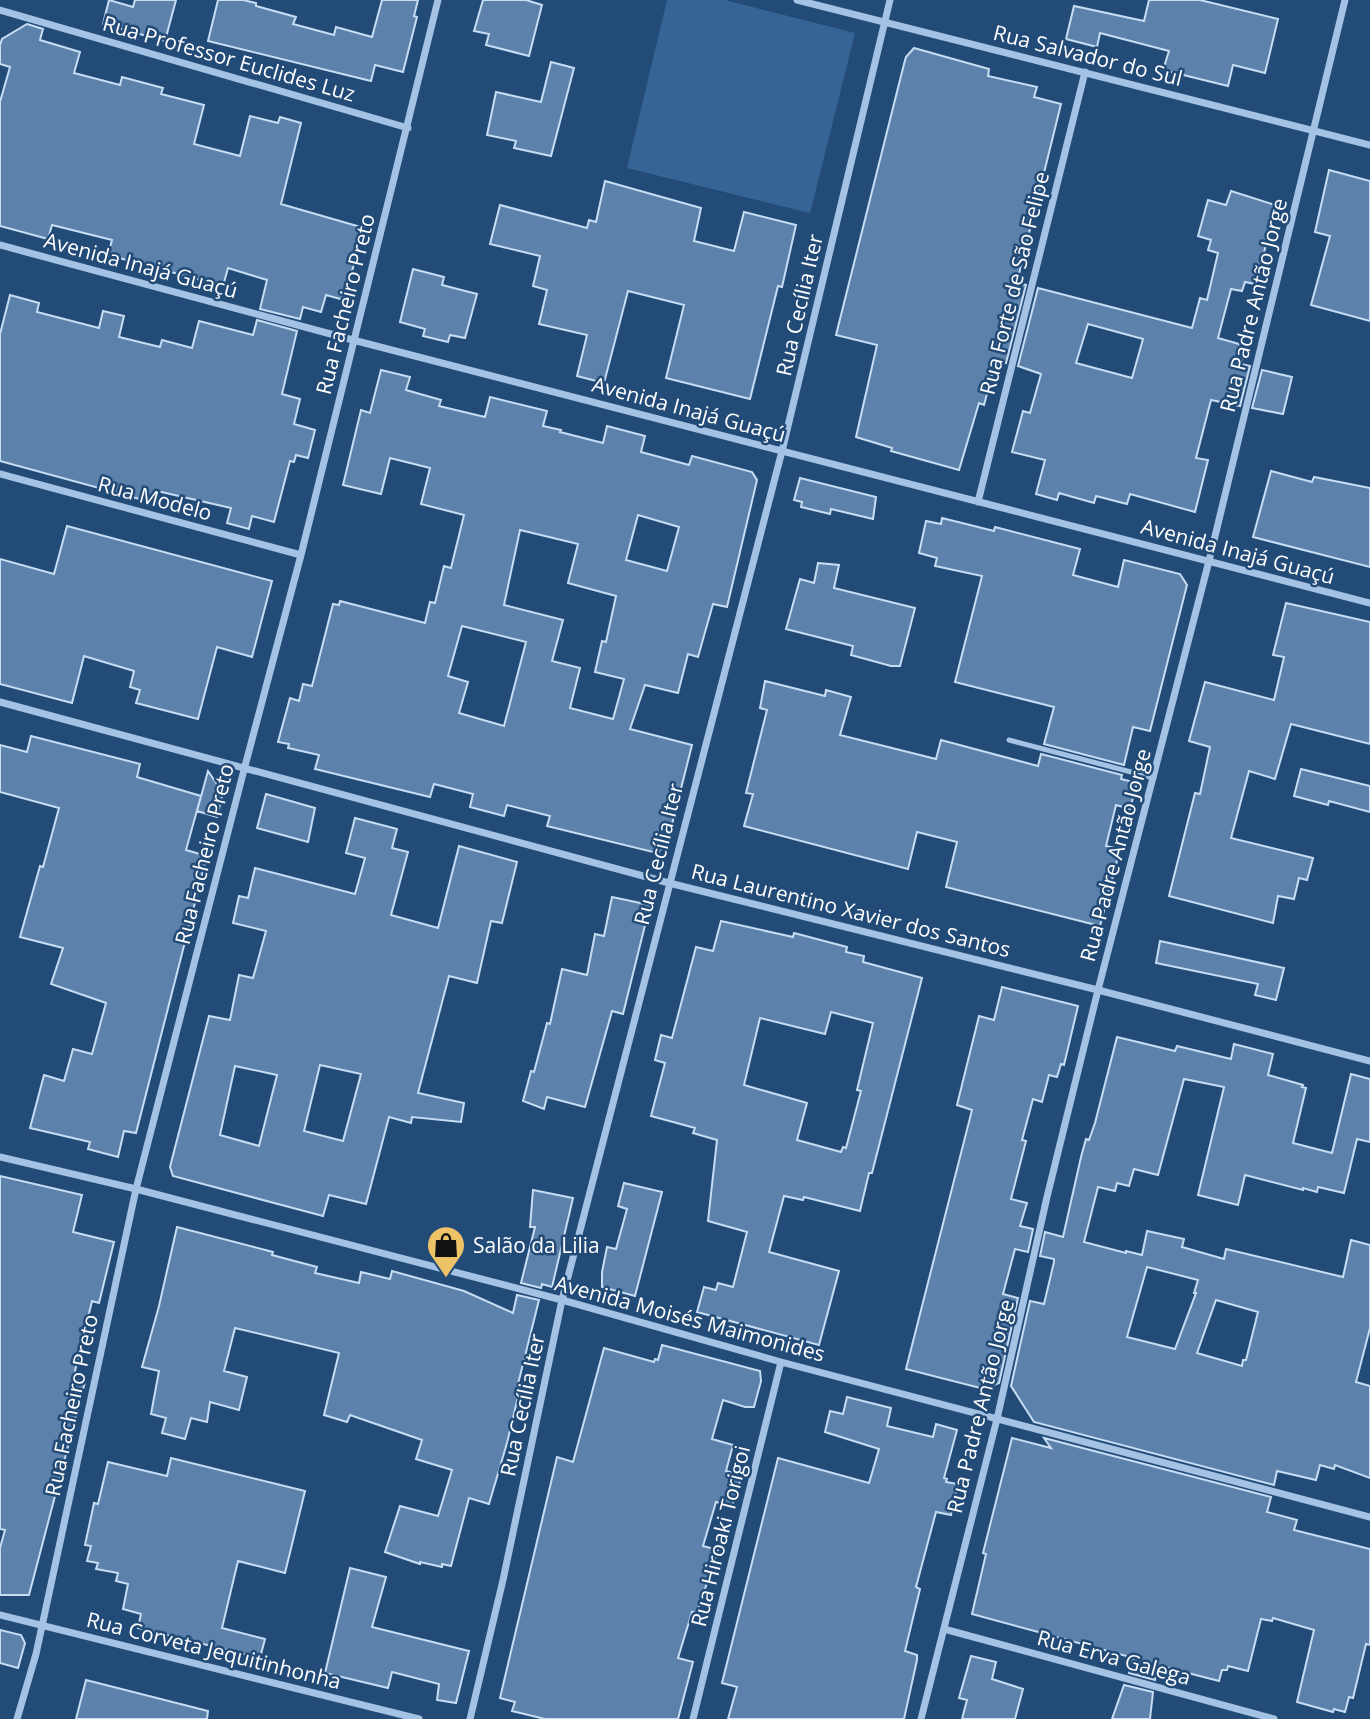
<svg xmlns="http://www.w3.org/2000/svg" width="1370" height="1719" font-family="'Open Sans',sans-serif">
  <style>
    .green { fill: #366595 }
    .building { fill: #5c81aa; stroke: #c7ddf3; stroke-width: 2; fill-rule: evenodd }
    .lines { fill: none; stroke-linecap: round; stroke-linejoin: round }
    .lane { stroke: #a4c3e4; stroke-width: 5 }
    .street { stroke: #a4c3e4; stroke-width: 7 }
    .labels { text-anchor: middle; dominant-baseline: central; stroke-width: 5; stroke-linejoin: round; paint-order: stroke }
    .street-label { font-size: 21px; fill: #fff; stroke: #234b78 }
    .poi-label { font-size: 21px; fill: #fff; stroke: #234b78; text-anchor: start }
  </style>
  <rect width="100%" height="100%" fill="#234b78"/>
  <path class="green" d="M667 0H725L855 33 810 213 627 168Z"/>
  <path class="building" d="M109 0 133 7 135 0H176L165 41 103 24Z
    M218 0H243L256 3V6L296 17 293 24 334 35 336 27 372 37 382 0H418L414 16 417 17 403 72 375 65 371 81 208 41Z
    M483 0H526L542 5 529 56 486 45 489 34 474 31Z
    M1149 0H1200L1278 19 1265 73 1233 65 1228 86 1163 70 1169 51 1100 33 1097 47 1066 39 1074 6 1144 21Z
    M27 24 43 29 40 40 80 52 74 73 120 85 122 77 163 88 161 94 204 105 194 144 240 156 250 116 278 123 280 117 301 123 281 204 364 228 344 300 326 295 321 312 303 307 300 319 260 309 267 280 228 268 223 286 108 255 112 240 52 225 48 239 0 226V102L10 67 0 64V45L2 39Z
    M914 48 989 69 988 76 1037 87 1034 97 1061 104 1017 282 1026 285 1006 363 996 360 984 405 979 403 959 470 891 451 892 448 856 437 877 345 836 335 904 64 906 57Z
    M551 62 574 68 551 156 514 148 516 141 487 135 496 92 541 102Z
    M1329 170 1370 181V321L1311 305 1330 236 1315 232Z
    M605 181 701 208 694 241 734 251 744 212 796 225 782 287 778 286 750 399 666 378 684 305 628 291 604 383 577 376 587 335 539 324 547 290 533 286 540 256 490 244 500 205 587 228 589 220 596 222Z
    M1231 191 1275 205 1258 279H1256L1255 284 1245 282 1242 291 1231 289 1218 338 1246 346 1241 364 1250 366 1240 406 1211 400 1196 458 1208 460 1195 512 1130 494 1127 504 1096 496 1094 503 1059 493 1057 500 1036 494 1045 460 1012 452 1023 411 1030 413 1041 374 1018 366 1038 288 1192 328 1200 298 1207 300 1218 253 1208 250 1211 240 1198 236 1208 200 1226 205ZM1088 324 1143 339 1132 378 1076 363Z
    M413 269 444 277 442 285 477 294 465 338 450 335 448 342 423 336 425 329 400 322Z
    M10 295 39 303 37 312 99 328 103 311 124 316 119 337 160 347 162 340 192 348 199 321 253 335 257 320 297 331 282 394 300 399 294 424 315 430 308 458 296 455 294 462 290 461 274 522 252 516 249 529 227 523 231 508 157 491 154 503 0 461V334Z
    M381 370 410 377 406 390 441 400 439 406 485 417 490 397 547 411 543 426 561 430 560 432 603 443 607 426 645 436 641 452 689 465 692 456 752 472 757 480 727 607 713 604 698 657 688 654 678 693 645 685 630 729 692 745 667 844 657 853 547 826 550 816 507 805 504 816 470 807 473 794 434 784 430 797 315 769 319 755 288 748 289 744 278 742 290 698 299 701 303 684 312 686 333 604 339 605 340 601 425 623 430 602 435 603 444 566 451 568 464 515 421 504 430 468 390 458 381 494 343 485 361 410 370 413ZM638 515 679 527 667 571 626 560ZM520 530 578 544 568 583 616 596 606 642 602 641 595 672 624 679 613 719 570 708 580 668 552 661 563 620 504 605ZM462 626 526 642 504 726 459 713 468 682 448 676Z
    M1262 370 1292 377 1283 414 1252 408Z
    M1271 471 1312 482 1314 477 1370 488V567L1253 537Z
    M800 478 876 497 873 519 831 509 830 514 801 507 802 502 794 500Z
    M942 518 994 531 995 527 1080 549 1073 575 1118 587 1124 560 1180 574 1187 585 1150 731 1133 727 1124 765 1044 744 1054 707 955 682 982 576 935 566 937 558 919 553 926 521 941 524Z
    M67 526 272 581 252 657 217 647 198 719 136 703 140 690 130 687 134 671 84 656 72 703 0 684V559L54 574Z
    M818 563 839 565 834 588 915 608 900 666H891L851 655 853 646 786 629 800 579 814 583Z
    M1286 603 1370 622V744L1291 724 1275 779 1249 771 1231 838 1313 858 1307 880 1299 878 1294 899 1278 896 1273 923 1169 896 1195 793 1200 794 1210 747 1189 741 1205 682 1274 700 1284 657 1273 655Z
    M765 681 825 696 826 690 851 697 840 735 936 759 941 740 1038 766 1041 754 1122 775 1121 779 1137 783 1130 809 1116 805 1106 846 1120 849 1100 926 946 887 957 842 917 832 908 869 744 826 753 794 746 793 767 710 760 708Z
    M31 736 140 764 137 777 201 796 186 850 207 856 136 1133 124 1131 118 1157 88 1149 90 1142 30 1128 44 1075 64 1081 73 1049 92 1054 106 1003 51 984 63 948 20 937 40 866 43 867 59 808 0 792V745L27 752Z
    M1301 769 1370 786V812L1329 801 1328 805 1294 796Z
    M208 771 223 793 217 817 197 811Z
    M266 794 315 808 308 842 257 828Z
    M355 818 397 829 392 848 408 852 391 915 438 928 459 846 517 862 502 923 491 921 477 983 449 976 418 1093 464 1103 461 1122 412 1117 411 1123 389 1117 366 1204 329 1195 323 1216 173 1176 170 1167 209 1016 230 1020 239 975 253 978 266 931 233 923 239 896 248 898 255 868 355 894 365 858 346 853ZM320 1065 361 1074 343 1141 304 1131ZM235 1066 277 1075 259 1146 220 1135Z
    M612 897 650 905 623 1014 612 1011 585 1107 547 1097 544 1109 523 1101 531 1071 534 1072 547 1023 550 1024 562 969 587 975 595 934 604 936Z
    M721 921 793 937 794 933 847 947 846 952 864 956 863 962 922 978 872 1173H869L860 1211 804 1197 803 1200 784 1196 769 1252 839 1271 819 1345 697 1312 704 1287 716 1290 718 1283 733 1287 747 1232 708 1221 717 1140 693 1133 695 1128 651 1116 665 1063 655 1060 661 1035 672 1038 696 947 713 951ZM831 1012 873 1023 857 1090 861 1091 846 1148 843 1147 841 1152 797 1140 807 1103 744 1085 760 1018 825 1034Z
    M1160 941 1284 968 1276 1000 1255 995 1258 984 1156 963Z
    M1002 987 1078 1006 1064 1065 1061 1064 1057 1077 1049 1075 1042 1102 1033 1099 1022 1140 1026 1141 1011 1199 1027 1203 1020 1226 1033 1229 1028 1252 1015 1249 1003 1294 1018 1298 999 1383 984 1389 906 1369 972 1110 957 1105 979 1016 994 1020Z
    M1117 1037 1175 1051 1177 1046 1231 1059 1234 1044 1273 1054 1268 1075 1303 1085 1302 1087 1306 1088 1293 1143 1332 1153 1351 1074 1370 1079V1142L1357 1139 1344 1193 1318 1187 1317 1192 1303 1188V1190L1245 1175 1238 1205 1198 1195 1224 1087 1184 1079 1158 1175 1134 1169 1129 1186 1117 1183 1115 1191 1098 1187 1084 1242 1126 1253V1251L1142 1255 1147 1231 1184 1239 1182 1247 1224 1259 1226 1249 1343 1277 1351 1240 1370 1245V1328L1356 1382 1370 1386V1478L1335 1465 1334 1469 1320 1465 1316 1480 1277 1471 1274 1485 1034 1422 1011 1386 1030 1301 1044 1304 1054 1262V1259L1040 1256 1045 1232 1063 1237 1081 1157 1086 1139 1089 1140 1095 1123ZM1147 1267 1198 1280 1194 1293H1196L1175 1349 1127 1337ZM1216 1300 1258 1312 1246 1360H1243L1242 1366 1197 1353Z
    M0 1176 82 1195 73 1232 114 1242 99 1303 92 1301 73 1379 85 1382 29 1595H0V1548L5 1530 0 1529Z
    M624 1183 662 1192 635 1296 602 1287V1272L607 1247 616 1249 627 1209 618 1206Z
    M533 1190 573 1198 552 1287 542 1284 541 1288 521 1283 535 1227H530Z
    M177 1227 273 1252 272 1255 317 1267 315 1273 359 1283 361 1272 390 1279 392 1271 464 1291 513 1313 517 1295 539 1300 515 1396 518 1397 507 1443 489 1504 469 1498 451 1566 442 1564V1567L420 1562V1564L385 1552 400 1506 438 1516 452 1470 416 1459 422 1440 350 1415 347 1422 324 1415 339 1353 235 1328 224 1371 247 1377 239 1410 210 1402 207 1422 191 1418 185 1439 162 1433 166 1418 151 1414 159 1371 142 1367 159 1306Z
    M662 1345 760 1371 761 1381 754 1407H745L723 1400 712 1439 733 1445 726 1471 742 1475 732 1506 716 1502 703 1546 718 1550 697 1613 692 1612 678 1658 693 1662 678 1719H545L512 1711 515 1702 500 1698 557 1457 573 1462 604 1348 654 1362 655 1359 658 1360Z
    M847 1397 891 1408 887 1426 933 1437 936 1424 957 1430 944 1478 947 1479 946 1482 958 1484 951 1515 936 1512 916 1587 920 1589 905 1651 917 1655V1660L904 1719H728L737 1687 722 1683 778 1458 869 1483 879 1449 825 1432 830 1411 843 1414Z
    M1012 1438 1051 1448 1044 1438 1271 1497 1267 1512 1297 1520 1294 1530 1370 1549V1645L1366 1644 1353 1698 1349 1697 1345 1712 1334 1709 1333 1712 1297 1702 1314 1630 1273 1618 1272 1621 1261 1619 1248 1671 1228 1666 1227 1670H1222L1219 1681 1161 1666 1160 1668 1157 1667 1155 1680 1129 1673 1133 1660 1130 1659V1657L972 1614 986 1554 983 1553Z
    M171 1458 305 1491 285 1573 238 1561 222 1628 265 1639 260 1658 138 1628 141 1614 123 1609 128 1584 116 1581 118 1573 96 1569 98 1563 87 1561 91 1546 85 1545 94 1503 98 1504 108 1462 167 1476Z
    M350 1568 386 1577 372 1627 469 1651 456 1703 437 1700 439 1684 392 1672 388 1688 325 1673Z
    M0 1630 21 1635 25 1643 18 1668 0 1663Z
    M971 1656 996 1662 992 1679 1023 1689 1015 1719H962L967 1700 959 1698Z
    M86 1680 208 1711 207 1719H76Z
    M1124 1685 1153 1692 1150 1719H1112Z"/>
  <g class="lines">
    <path class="lane" d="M1009 740 1154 778"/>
    <path class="street" d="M797 0 1370 145
      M0 10 408 128
      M0 245 353 340 1370 603
      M0 474 301 555
      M978 502 1085 72
      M0 702 669 883 1098 990 1370 1061
      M0 1157 136 1189 562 1300 781 1362 1370 1517
      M0 1615 419 1719
      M944 1629 1274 1719
      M17 1719 36 1654 136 1189 245 766 301 555 438 0
      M470 1719 503 1580 562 1300 782 451 890 0
      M693 1719 781 1362
      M921 1719 997 1419 1047 1197 1098 990 1209 561 1345 0"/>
  </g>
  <defs>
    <symbol id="shop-pin" viewBox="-11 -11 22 30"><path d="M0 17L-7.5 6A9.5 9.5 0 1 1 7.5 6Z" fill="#eec267" stroke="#234b78"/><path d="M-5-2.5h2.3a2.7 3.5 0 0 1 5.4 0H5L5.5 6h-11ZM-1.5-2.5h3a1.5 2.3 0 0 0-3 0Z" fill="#111"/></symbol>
  </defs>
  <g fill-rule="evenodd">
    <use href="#shop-pin" x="424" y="1223" width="44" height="60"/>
  </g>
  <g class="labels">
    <g class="street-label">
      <text transform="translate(1088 55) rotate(14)">Rua Salvador do Sul</text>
      <text transform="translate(229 58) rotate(16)">Rua Professor Euclides Luz</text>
      <text transform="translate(141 265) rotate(15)">Avenida Inajá Guaçú</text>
      <text transform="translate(1014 283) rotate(-76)">Rua Forte de São Felipe</text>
      <text transform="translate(345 304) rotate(-76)">Rua Facheiro Preto</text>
      <text transform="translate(799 305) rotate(-77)">Rua Cecília Iter</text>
      <text transform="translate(1253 305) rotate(-76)">Rua Padre Antão Jorge</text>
      <text transform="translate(689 409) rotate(15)">Avenida Inajá Guaçú</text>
      <text transform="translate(155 498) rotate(15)">Rua Modelo</text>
      <text transform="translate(1238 551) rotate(15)">Avenida Inajá Guaçú</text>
      <text transform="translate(204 854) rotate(-76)">Rua Facheiro Preto</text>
      <text transform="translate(658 854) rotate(-76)">Rua Cecília Iter</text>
      <text transform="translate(1115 855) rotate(-75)">Rua Padre Antão Jorge</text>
      <text transform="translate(851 910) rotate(14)">Rua Laurentino Xavier dos Santos</text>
      <text transform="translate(690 1318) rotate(15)">Avenida Moisés Maimonides</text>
      <text transform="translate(71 1405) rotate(-78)">Rua Facheiro Preto</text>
      <text transform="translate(522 1405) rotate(-78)">Rua Cecília Iter</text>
      <text transform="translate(980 1406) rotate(-76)">Rua Padre Antão Jorge</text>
      <text transform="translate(720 1536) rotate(-76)">Rua Hiroaki Torigoi</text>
      <text transform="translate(214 1650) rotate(14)">Rua Corveta Jequitinhonha</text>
      <text transform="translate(1114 1657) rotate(15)">Rua Erva Galega</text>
    </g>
    <g class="poi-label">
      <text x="473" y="1245">Salão da Lilia</text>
    </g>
  </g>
</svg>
